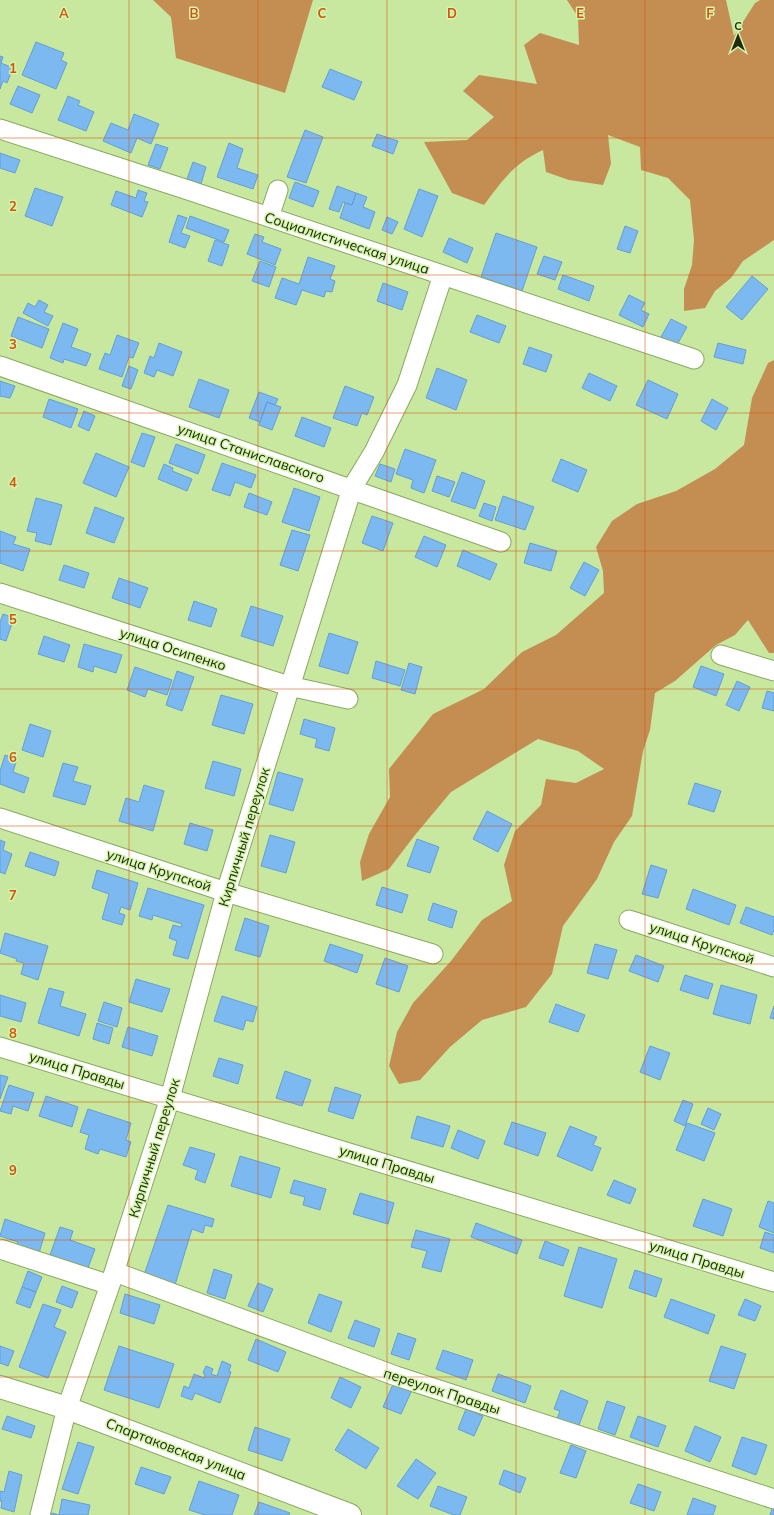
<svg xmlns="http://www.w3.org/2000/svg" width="774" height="1515" font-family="Mulish,sans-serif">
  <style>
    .forest { fill: #c48e53 }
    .building { fill: #7db9f1; stroke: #649ed5 }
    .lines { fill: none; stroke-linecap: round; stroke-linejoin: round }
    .street-casing { stroke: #89a861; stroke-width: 21 }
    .secondary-casing { stroke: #89a861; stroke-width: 24 }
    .street { stroke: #fff; stroke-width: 19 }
    .secondary { stroke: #fff; stroke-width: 22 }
    .grid { fill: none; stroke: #d4540c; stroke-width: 1; stroke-opacity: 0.55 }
    .labels { text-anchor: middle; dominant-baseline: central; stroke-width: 3; stroke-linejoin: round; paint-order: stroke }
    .street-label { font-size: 14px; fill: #202c0f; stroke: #d4f5ab }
    .grid-label { font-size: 13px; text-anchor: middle; font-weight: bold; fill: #d4540c; stroke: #d4f5ab; stroke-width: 3; stroke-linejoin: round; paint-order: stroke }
  </style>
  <rect width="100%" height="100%" fill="#c7e89e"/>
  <path class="forest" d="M153 0H313L285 93 176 58 171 17Z
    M567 0H726L734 36 755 3 760 0H774V240L743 261 731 278 715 291 705 308 684 311V289L692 265 694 240 690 200 668 178 641 170 640 147 608 135 611 164 603 185 569 180 546 172 543 150C513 164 503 180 484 205L452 193 424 142 467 140 494 117 463 91 479 75 537 84 524 45 540 33 579 45 578 17Z
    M774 360V653H769L748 620 735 635 716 645 675 681 655 693 650 730 643 751 632 816 614 842 597 879 563 926 552 974 526 1007 482 1020 450 1047 420 1080 399 1084 389 1066 397 1032 413 1003 451 961 482 920 512 901 504 865 515 831 541 805 546 779 576 783 604 769 578 751 538 739 451 792 415 835 389 869 362 881 360 862 369 834 390 797 389 769 433 714 484 689 522 652 556 635 604 593 603 571 596 547 612 521 637 504 676 491 715 469 744 445 752 398 768 363Z"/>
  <path class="building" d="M36 42 64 53 61 60 67 63 56 89 22 75Z
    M0 56 3 57 1 63 13 68 7 83 3 81 0 89Z
    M330 69 362 82 354 100 322 87Z
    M18 86 40 95 32 113 10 104Z
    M68 96 80 101 78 105 94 112 86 131 58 120Z
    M134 114 159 124 151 144 137 138 131 153 103 141 111 123 128 130Z
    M305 130 323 137 306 183 287 177Z
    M377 134 398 141 393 154 372 146Z
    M229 143 243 149 237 168 258 175 253 189 217 177Z
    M156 144 168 148 160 169 148 165Z
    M0 153 20 160 15 173 0 168Z
    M193 162 206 167 201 184 187 179Z
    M295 182 319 191 313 207 289 198Z
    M337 186 356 193 352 205 343 202 339 212 329 209Z
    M35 188 63 197 52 226 25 216Z
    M419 189 438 196 422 237 404 229Z
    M138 190 147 193 144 201 148 202 142 217 111 205 116 191 136 198Z
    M356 193 367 197 363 207 375 212 369 229 340 218 345 203 352 205Z
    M178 215 187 218 181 233 190 236 185 248 169 242Z
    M190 216 229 230 224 242 186 228Z
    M387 217 398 222 392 234 382 230Z
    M625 226 638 231 630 253 617 249Z
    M496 233 537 247 522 291 481 277Z
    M255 234 264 237 262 242 281 249 275 265 247 254Z
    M449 238 473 248 467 263 443 252Z
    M215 240 229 245 222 266 208 261Z
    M544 256 562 262 555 280 537 274Z
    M308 257 335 266 330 279 335 281 332 292 326 291 324 297 302 290 296 305 275 298 282 278 299 284Z
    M260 261 276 267 269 287 252 281Z
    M563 275 594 286 589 301 558 289Z
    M752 276 768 289 742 320 726 307Z
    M383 283 408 292 402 310 377 301Z
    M629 295 645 303 641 310 649 314 643 327 619 315Z
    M39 300 48 305 44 312 53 316 48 326 23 313 28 303 35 307Z
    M477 315 506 326 499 343 470 332Z
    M18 317 49 329 42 348 11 336Z
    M671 319 687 327 677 345 661 337Z
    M63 323 78 329 71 347 91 354 86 366 64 359 63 363 50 358Z
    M117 335 139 343 133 358 129 357 122 377 99 369 105 353 110 355Z
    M159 343 182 352 173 376 157 370 154 377 144 373 150 356 154 358Z
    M718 343 746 350 743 364 714 357Z
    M529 347 552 355 546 372 523 364Z
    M129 366 138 370 131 389 122 386Z
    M437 368 467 380 456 410 426 398Z
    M589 373 617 386 610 401 582 388Z
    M199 379 229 390 219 418 189 407Z
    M648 380 678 394 667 419 636 405Z
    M0 381 15 386 10 398 0 396Z
    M345 386 374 397 367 415 362 413 357 426 333 418Z
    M259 392 278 399 275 405 267 402 260 422 249 418Z
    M49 399 78 409 71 428 43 417Z
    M712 399 728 408 716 430 701 421Z
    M267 402 281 407 272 430 259 425Z
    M84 411 95 416 89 431 78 426Z
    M302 417 331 428 324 447 295 436Z
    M142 433 155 437 144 467 131 462Z
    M176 444 205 455 198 474 169 463Z
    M405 449 436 460 424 493 411 488 413 480 396 474Z
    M96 453 129 467 116 497 83 483Z
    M561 459 587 470 578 492 552 481Z
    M222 463 256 475 251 488 235 482 230 496 212 490Z
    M164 464 173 468 172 471 192 479 187 491 158 479Z
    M380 464 395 469 391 482 375 476Z
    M462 472 485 481 475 509 451 501Z
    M437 476 455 482 449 497 432 491Z
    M294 488 320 497 309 531 282 522Z
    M249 493 272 502 267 515 244 507Z
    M503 496 534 507 525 530 495 520Z
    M36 498 62 505 51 545 35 541 37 533 27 531Z
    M484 503 496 507 492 521 479 516Z
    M95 507 124 518 114 543 86 533Z
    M372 516 393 523 383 551 362 543Z
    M292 530 310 535 298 571 280 565Z
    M0 531 16 537 13 544 30 549 23 571 0 563Z
    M424 536 446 545 437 567 415 557Z
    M530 543 557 551 551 571 524 563Z
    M463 550 497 564 490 580 457 566Z
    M584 562 599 570 585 596 570 588Z
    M64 565 89 573 84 588 59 580Z
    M119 578 148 588 140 608 112 598Z
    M194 601 217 609 211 627 188 620Z
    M251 606 283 616 273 646 241 636Z
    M3 614 14 618 6 641 0 639V622Z
    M329 633 358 642 348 674 319 666Z
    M44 636 70 645 64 662 38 654Z
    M84 644 122 655 116 673 94 666 93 672 78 667Z
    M376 661 405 670 400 686 372 678Z
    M409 663 422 667 415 694 401 690Z
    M701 666 724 674 716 696 693 687Z
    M135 667 172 680 167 695 148 689 145 697 127 690Z
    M177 671 194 677 182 711 166 705Z
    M737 681 750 687 739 711 726 705Z
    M767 691 774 693V711L762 708Z
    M221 695 253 704 244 734 212 725Z
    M304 719 335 728 329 751 315 747 317 739 300 734Z
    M30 724 51 731 43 757 22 750Z
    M5 755 17 759 13 772 29 778 24 793 0 784V771Z
    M213 761 241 769 234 796 205 788Z
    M63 763 78 767 73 781 91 786 85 805 53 796Z
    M278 772 303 779 293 811 269 804Z
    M695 783 721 791 714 812 688 804Z
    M144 785 164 791 153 831 119 821 126 798 139 802Z
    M487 811 512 824 498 852 473 839Z
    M190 823 213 830 207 851 184 844Z
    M270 835 295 842 286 873 261 866Z
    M417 839 439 847 430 873 407 866Z
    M0 840 5 842 3 850 12 854 5 874 0 872Z
    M30 852 59 862 55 876 25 866Z
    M651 865 667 870 658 898 642 894Z
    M97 870 138 883 130 910 121 907 119 913 125 915 122 925 102 919 109 894 92 888Z
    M382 887 408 895 402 913 376 905Z
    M148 888 204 905 188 959 173 955 177 941 169 938 173 925 181 927 182 924 153 915 152 920 139 916Z
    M693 889 736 905 729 925 686 909Z
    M433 903 457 911 452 928 428 920Z
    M746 907 774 917V930L772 935 740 923Z
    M245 918 269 926 260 957 235 950Z
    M5 933 48 946 38 980 21 974 24 963 16 961 17 959 0 953Z
    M330 944 363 955 357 973 324 961Z
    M595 944 617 950 608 979 587 973Z
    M636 955 664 966 658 982 629 971Z
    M385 958 408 966 399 992 376 984Z
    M685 975 713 984 708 999 680 990Z
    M136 979 170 989 162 1012 129 1002Z
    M721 985 757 995 750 1024 713 1014Z
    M49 988 64 992 60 1006 86 1014 79 1036 38 1023Z
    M0 995 26 1003 21 1022 0 1016Z
    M222 996 257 1007 253 1022 246 1020 243 1030 214 1021Z
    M104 1002 122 1008 117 1027 98 1021Z
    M556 1004 585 1015 578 1032 549 1022Z
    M774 1006V1019L770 1018Z
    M97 1023 113 1028 109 1044 93 1039Z
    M128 1027 158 1036 152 1056 122 1047Z
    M650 1046 670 1053 660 1080 640 1072Z
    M219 1058 243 1065 238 1084 213 1076Z
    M285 1071 311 1080 302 1106 276 1098Z
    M0 1075 8 1077 0 1099Z
    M9 1085 34 1093 28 1111 13 1106 11 1114 0 1111Z
    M335 1087 361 1095 353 1119 328 1111Z
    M46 1096 78 1107 72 1127 39 1116Z
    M683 1100 693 1104 685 1126 674 1121Z
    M708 1108 721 1114 714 1130 701 1124Z
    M88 1109 131 1123 126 1140 131 1142 126 1157 100 1149 98 1154 85 1149 89 1135 80 1132Z
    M417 1116 450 1126 443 1147 411 1138Z
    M512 1122 546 1133 538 1156 504 1144Z
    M687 1123 715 1133 704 1161 676 1150Z
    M570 1126 597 1137 593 1145 601 1148 592 1171 557 1156Z
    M458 1130 485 1141 478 1159 451 1148Z
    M190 1147 215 1154 205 1183 195 1179 198 1170 183 1165Z
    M240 1156 280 1168 271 1198 231 1186Z
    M294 1180 326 1189 320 1210 303 1205 305 1197 290 1193Z
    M614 1180 636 1189 630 1204 607 1195Z
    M360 1193 394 1203 388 1224 353 1214Z
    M703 1199 732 1209 723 1236 693 1226Z
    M768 1201 774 1203V1233L759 1227Z
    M168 1205 214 1219 212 1227 205 1225 203 1233 192 1229 175 1285 144 1275Z
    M5 1219 45 1233 39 1253 16 1245 18 1242 0 1236Z
    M476 1223 522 1240 517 1254 471 1237Z
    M60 1227 73 1231 70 1240 95 1249 88 1268 50 1255Z
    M416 1230 450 1239 441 1272 422 1267 427 1251 411 1247Z
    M765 1232 774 1235V1253L760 1248Z
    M545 1241 569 1250 563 1266 539 1258Z
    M579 1247 617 1259 602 1308 564 1296Z
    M214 1269 232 1275 225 1299 207 1293Z
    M635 1270 662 1279 656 1297 629 1288Z
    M28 1271 42 1277 36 1292 22 1287Z
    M258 1283 273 1289 263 1312 248 1306Z
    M62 1286 78 1292 72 1308 56 1302Z
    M22 1287 36 1292 30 1308 16 1303Z
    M125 1294 160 1305 154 1324 120 1313Z
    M319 1294 342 1302 331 1332 308 1323Z
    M671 1299 715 1315 708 1334 664 1317Z
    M745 1299 761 1306 755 1321 738 1315Z
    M43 1304 61 1310 54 1327 66 1332 48 1378 19 1367Z
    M355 1320 380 1329 374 1347 348 1338Z
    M398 1333 416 1339 409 1360 391 1354Z
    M256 1339 286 1352 278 1372 248 1360Z
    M0 1346 14 1351 8 1366 0 1363Z
    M119 1346 174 1364 159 1408 104 1390Z
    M721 1346 746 1354 734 1389 709 1381Z
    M443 1350 473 1360 466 1380 436 1369Z
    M222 1361 231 1365 229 1371 231 1372 220 1403 195 1393 192 1400 181 1396 184 1386 189 1388 194 1374 204 1378 205 1374 203 1373 206 1366 213 1369 211 1374 217 1376Z
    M498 1374 531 1386 525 1403 492 1391Z
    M340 1377 361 1387 351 1408 331 1398Z
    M394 1382 412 1390 401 1414 383 1407Z
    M561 1390 588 1401 576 1433 555 1424 560 1411 554 1409Z
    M607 1401 625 1407 615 1435 598 1429Z
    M466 1409 483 1416 474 1436 458 1429Z
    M7 1416 35 1426 31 1438 2 1429Z
    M638 1416 666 1426 658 1447 630 1437Z
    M695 1426 721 1437 710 1462 685 1451Z
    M255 1427 290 1439 282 1461 248 1450Z
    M348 1429 379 1448 366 1469 335 1450Z
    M742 1437 767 1445 756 1475 732 1466Z
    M78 1442 94 1447 78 1494 62 1489Z
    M571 1445 586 1451 576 1478 560 1473Z
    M416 1459 436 1473 418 1499 397 1486Z
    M141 1467 171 1477 164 1494 135 1484Z
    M504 1470 526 1478 520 1493 499 1484Z
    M9 1471 22 1475 14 1512 1 1508 2 1501H0V1491L4 1492Z
    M199 1481 239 1495 232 1515H205L189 1510Z
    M638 1484 661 1492 654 1511 630 1503Z
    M438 1486 467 1497 460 1515H454L430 1506Z
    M693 1498 716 1506 713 1515H687Z
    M62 1499 90 1505 88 1515H51L52 1513 59 1515Z
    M259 1502 290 1513 289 1515H254Z
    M774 1503V1515H770Z"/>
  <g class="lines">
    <defs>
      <path id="street" d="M0 129 188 190 694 359
        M269 217 278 190
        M0 366 501 542
        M0 593 289 686 348 699
        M721 655 774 671
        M0 818 226 892 433 954
        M629 920 774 967
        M0 1047 774 1282
        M0 1249 110 1285
        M115 1272 396 1376 774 1499
        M40 1515 67 1408 110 1285 170 1098 226 892 352 488 374 452 407 385 443 275"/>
      <path id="secondary" d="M0 1387 67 1408 350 1515"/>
    </defs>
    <use href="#street" class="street-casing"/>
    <use href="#secondary" class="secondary-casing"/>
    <use href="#street" class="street"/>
    <use href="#secondary" class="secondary"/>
  </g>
  <path class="grid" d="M129 0V1515M258 0V1515M387 0V1515M516 0V1515M645 0V1515M0 138H774M0 275H774M0 413H774M0 551H774M0 689H774M0 826H774M0 964H774M0 1102H774M0 1240H774M0 1377H774"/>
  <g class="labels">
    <g class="street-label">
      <text transform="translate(347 243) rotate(18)">Социалистическая улица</text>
      <text transform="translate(251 453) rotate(19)">улица Станиславского</text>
      <text transform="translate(173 649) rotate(18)">улица Осипенко</text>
      <text transform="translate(244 837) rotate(-73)">Кирпичный переулок</text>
      <text transform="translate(159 870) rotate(18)">улица Крупской</text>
      <text transform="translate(702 943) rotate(18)">улица Крупской</text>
      <text transform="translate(77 1070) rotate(17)">улица Правды</text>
      <text transform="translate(154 1148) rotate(-73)">Кирпичный переулок</text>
      <text transform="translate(387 1164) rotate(17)">улица Правды</text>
      <text transform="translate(697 1259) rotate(17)">улица Правды</text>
      <text transform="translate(442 1391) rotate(18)">переулок Правды</text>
      <text transform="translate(176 1449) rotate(21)">Спартаковская улица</text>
    </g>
  </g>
  <g class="grid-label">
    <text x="64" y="18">A</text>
    <text x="194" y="18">B</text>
    <text x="322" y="18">C</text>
    <text x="452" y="18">D</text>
    <text x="580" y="18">E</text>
    <text x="710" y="18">F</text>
    <text x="13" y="73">1</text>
    <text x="13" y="211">2</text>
    <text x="13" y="349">3</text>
    <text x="13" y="487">4</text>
    <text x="13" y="624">5</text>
    <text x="13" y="762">6</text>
    <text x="13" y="900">7</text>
    <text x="13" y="1038">8</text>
    <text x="13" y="1175">9</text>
  </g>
  <g transform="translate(738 36)" stroke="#d4f5ab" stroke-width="3" paint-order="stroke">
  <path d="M0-3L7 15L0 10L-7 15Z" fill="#202c0f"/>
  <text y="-6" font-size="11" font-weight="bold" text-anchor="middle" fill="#202c0f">С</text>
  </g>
</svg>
